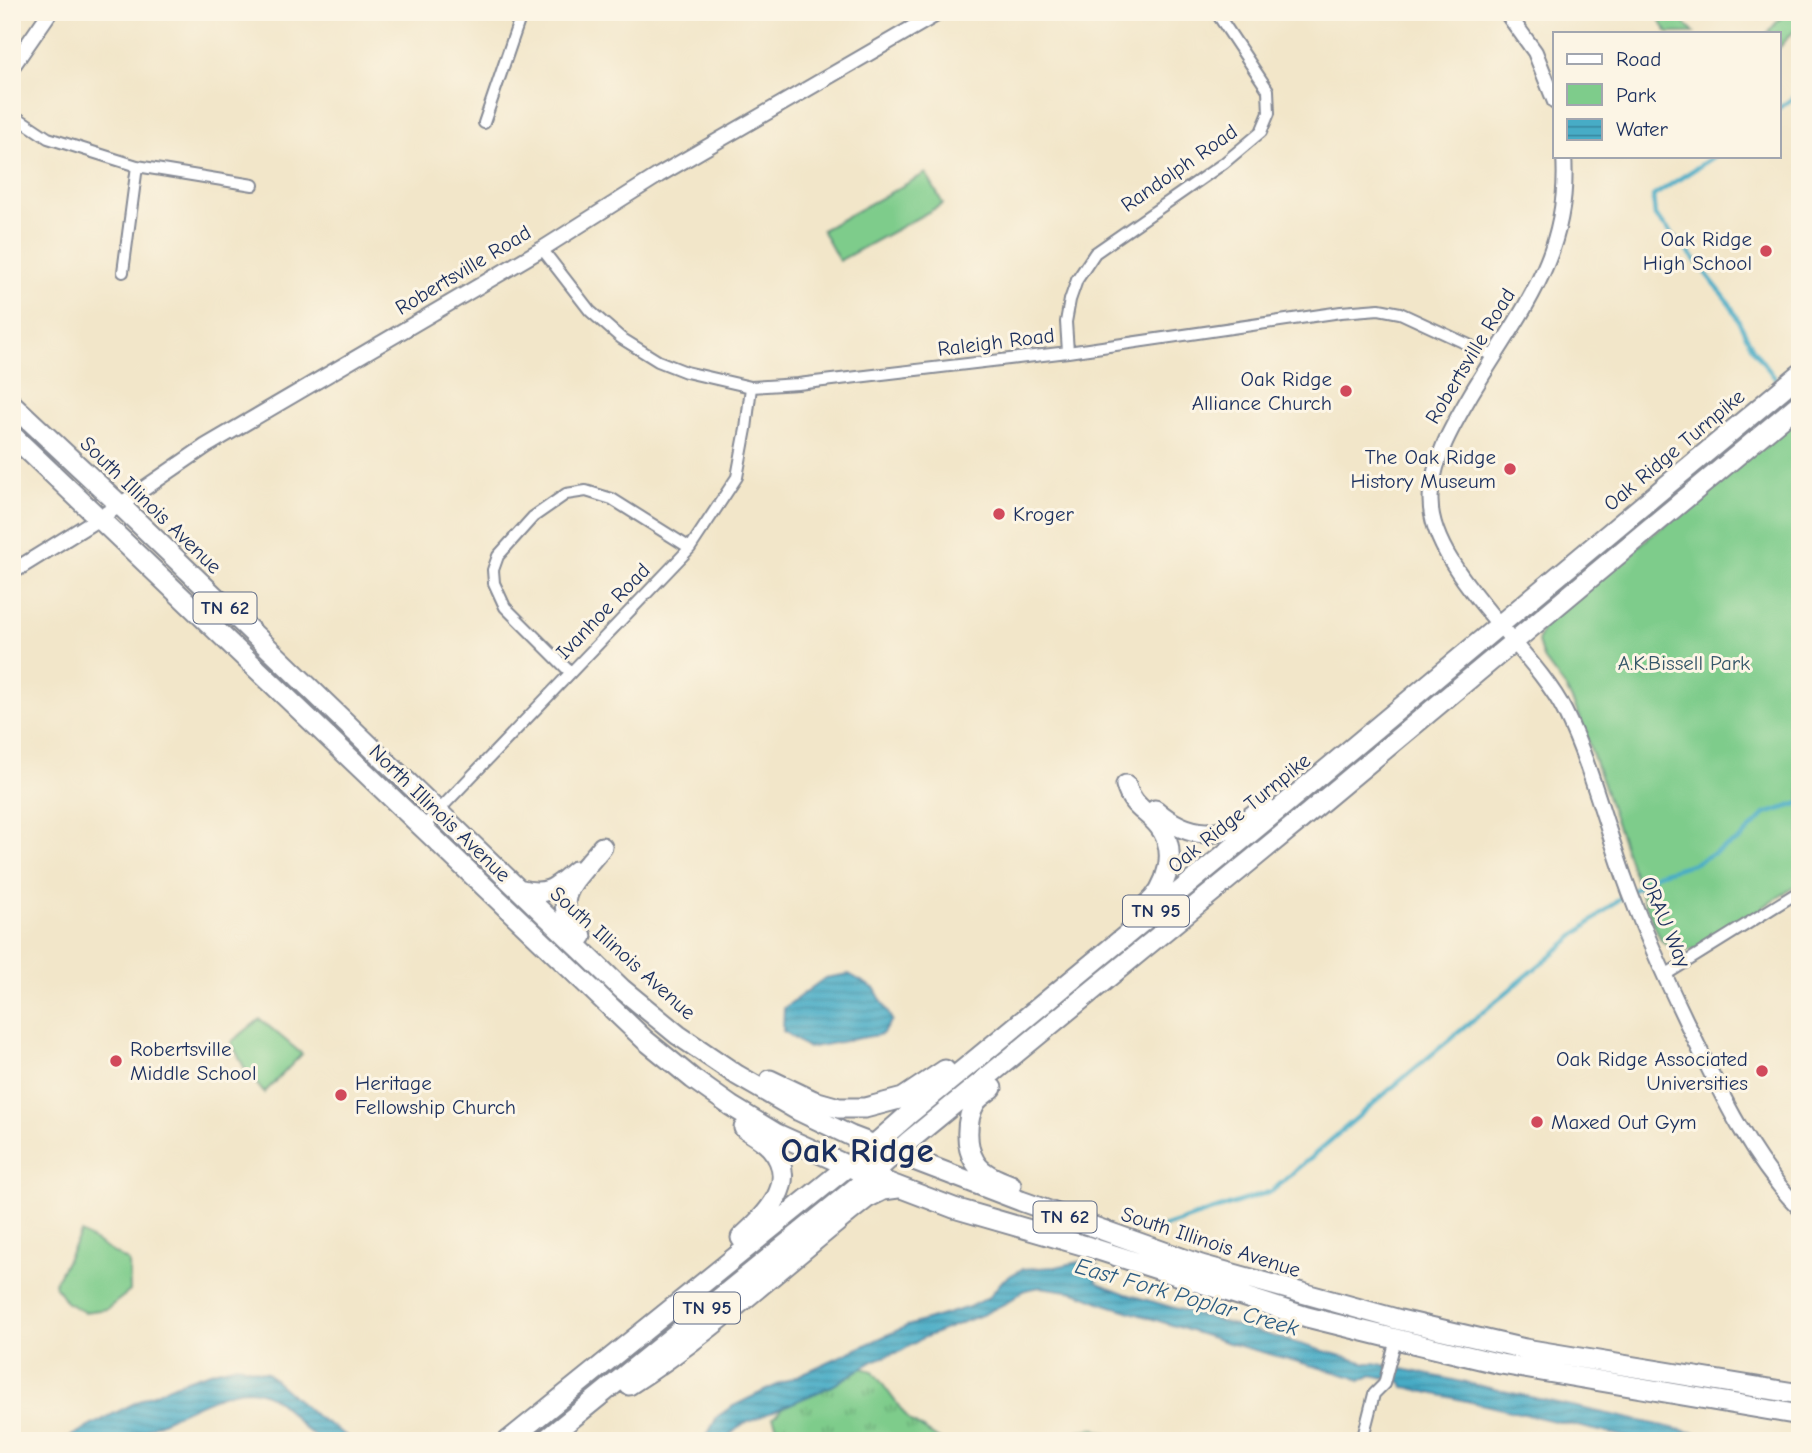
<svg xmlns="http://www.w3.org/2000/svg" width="1812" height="1453" font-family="'Comic Neue',sans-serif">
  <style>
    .grass { fill: url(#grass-tufts); stroke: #4c7e74; stroke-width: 2 }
    .park { fill: #7ecc8b; stroke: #4c7e74; stroke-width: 2 }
    .water { fill: url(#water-rules); stroke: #316e92; stroke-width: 2 }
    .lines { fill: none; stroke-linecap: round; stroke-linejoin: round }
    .stream { stroke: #47acc6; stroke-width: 4.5 }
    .street-casing { stroke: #868a94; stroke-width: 14 }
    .secondary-casing { stroke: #868a94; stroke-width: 18 }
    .highway-casing { stroke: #868a94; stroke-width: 23 }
    .street { stroke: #fff; stroke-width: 10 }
    .secondary { stroke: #fff; stroke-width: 14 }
    .highway { stroke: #fff; stroke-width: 19 }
    .poi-dot { fill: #d1495b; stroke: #fcf5e5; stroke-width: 2.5 }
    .labels { text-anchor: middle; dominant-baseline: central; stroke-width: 6; stroke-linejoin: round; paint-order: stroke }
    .shield { fill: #fcf5e5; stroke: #5e6a86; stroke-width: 2 }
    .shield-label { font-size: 19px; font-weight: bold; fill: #1b2f5e }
    .street-label { font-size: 21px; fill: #1b2f5e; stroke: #fcf5e5 }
    .poi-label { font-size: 21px; fill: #1b2f5e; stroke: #fcf5e5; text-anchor: end }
    .park-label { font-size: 21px; fill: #345669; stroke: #fcf5e5 }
    .water-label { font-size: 23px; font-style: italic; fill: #2a5b82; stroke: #fcf5e5 }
    .town-label { font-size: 35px; font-weight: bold; fill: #1b2f5e; stroke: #fcf5e5 }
  </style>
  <defs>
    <pattern id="grass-tufts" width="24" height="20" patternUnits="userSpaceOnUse" patternTransform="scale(1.75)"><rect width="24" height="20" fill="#7ecc8b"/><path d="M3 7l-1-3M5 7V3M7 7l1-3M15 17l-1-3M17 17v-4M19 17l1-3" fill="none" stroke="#66a675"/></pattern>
    <pattern id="water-rules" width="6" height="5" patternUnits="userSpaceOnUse" patternTransform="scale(1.75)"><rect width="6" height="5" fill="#47acc6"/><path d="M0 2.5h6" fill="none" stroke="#3a8ca4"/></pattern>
  </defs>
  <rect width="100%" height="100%" fill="#fcf5e5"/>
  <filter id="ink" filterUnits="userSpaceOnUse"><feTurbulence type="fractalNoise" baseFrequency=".0143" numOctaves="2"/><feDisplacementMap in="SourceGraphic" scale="14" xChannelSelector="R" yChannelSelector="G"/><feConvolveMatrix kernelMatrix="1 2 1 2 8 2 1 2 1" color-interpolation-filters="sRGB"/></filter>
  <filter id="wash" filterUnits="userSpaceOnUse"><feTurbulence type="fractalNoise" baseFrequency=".00686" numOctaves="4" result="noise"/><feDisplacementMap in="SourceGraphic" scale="28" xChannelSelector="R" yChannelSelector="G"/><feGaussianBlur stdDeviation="1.57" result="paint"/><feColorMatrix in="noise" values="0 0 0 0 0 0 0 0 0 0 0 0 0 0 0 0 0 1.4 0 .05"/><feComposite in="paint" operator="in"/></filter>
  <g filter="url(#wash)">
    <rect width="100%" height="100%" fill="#f2e6c9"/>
    <path class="grass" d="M862 1368 873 1371 909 1420 942 1441H789L779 1432 773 1417 783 1408 799 1399 832 1386Z
      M1093 1428 1107 1434 1112 1441H1038Z"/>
    <path class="park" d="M1654 12H1675L1694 33H1668Z
      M1786 12H1800V24L1779 48V33H1767Z
      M926 173 943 204 839 261 822 230Z
      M1800 413V883L1701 948 1684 951 1672 948 1661 940 1640 892 1579 715 1567 690 1543 658 1538 642 1543 625Z
      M260 1019 302 1054 264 1093 245 1069 231 1042Z
      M81 1233 129 1262 130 1291 107 1309 84 1312 66 1302 54 1284Z"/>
    <path class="water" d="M849 974 875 989 892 1020 882 1034 808 1048 783 1031 784 1008 825 978Z
      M1082 1261 1098 1266 1093 1275 1098 1283 1126 1294 1366 1363H1375L1732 1441H1644L1404 1387 1402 1382 1372 1375 1360 1381 1353 1377 1229 1343 1105 1304 1075 1292 1040 1287 1025 1290 1008 1302 984 1314 923 1338 901 1351 875 1360 832 1386 741 1425 730 1435 728 1441H704L717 1417 731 1407 762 1392 907 1326 969 1307 989 1297 1003 1280 1022 1269 1056 1267Z
      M237 1365 267 1373 313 1414 354 1441C346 1441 336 1442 327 1441 297 1435 286 1390 247 1390 212 1391 157 1428 121 1440 104 1445 80 1441 62 1441 117 1412 175 1378 237 1365Z"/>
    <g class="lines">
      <path class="stream" d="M1779 108 1800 93
        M1715 156 1653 196 1655 216 1684 246 1730 304 1753 349 1775 378
        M1157 1229 1272 1191 1395 1085 1614 903 1657 874 1695 863 1741 839 1765 814 1800 803"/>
    </g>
  </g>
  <g filter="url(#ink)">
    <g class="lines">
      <defs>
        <path id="street" d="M12 114 48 138 137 166 253 185
          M484 123 522 12
          M542 249 590 311 621 338 658 361 686 372 751 387 798 384 1068 352 1341 312 1379 309 1400 313 1493 356
          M123 272 137 166
          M1068 352 1066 322 1070 300 1077 280 1095 253 1224 163 1261 132 1269 113 1268 90 1216 12
          M570 672 505 607 494 583 493 570 498 556 533 517 566 494 586 491 612 499 690 548
          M422 828 690 548 737 477 746 429 751 387
          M1665 975 1800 891
          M1362 1441 1374 1394 1384 1384 1396 1339"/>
        <path id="secondary" d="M1506 12 1535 52 1555 102
          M12 67 50 12
          M1564 156C1571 256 1519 313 1471 394 1452 427 1436 453 1431 492 1422 564 1534 648 1565 712 1591 765 1605 824 1625 879 1642 928 1664 975 1686 1021 1717 1086 1749 1157 1800 1209
          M12 572 120 505 206 446 542 249 659 175 940 12"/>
        <path id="highway" d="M12 404 120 505 622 989 678 1035 737 1075 799 1111 851 1136 1021 1201 1201 1265 1400 1320 1525 1349 1800 1394
          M12 435 645 1040 693 1079 731 1106 777 1134 870 1176 954 1208 1089 1247 1307 1317 1396 1339 1501 1364 1800 1415
          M1126 785C1132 807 1146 810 1159 826 1179 851 1167 888 1146 906
          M1155 810C1194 844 1227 838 1265 806
          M518 889C546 897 555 889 575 871
          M582 936C545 899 577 879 602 847
          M770 1080 814 1101 839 1108H865L903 1098 945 1070
          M992 1088C986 1093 979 1097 975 1103 966 1119 965 1146 975 1162 982 1174 998 1180 1011 1185
          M741 1238C765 1216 801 1183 771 1148 764 1140 753 1134 744 1128
          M629 1385C714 1331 788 1260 867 1198L883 1190 898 1188
          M508 1441 874 1145 907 1116 1260 825 1800 374
          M544 1441 870 1176 909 1141 1300 820 1800 403"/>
      </defs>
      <use href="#street" class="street-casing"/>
      <use href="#secondary" class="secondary-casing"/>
      <use href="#highway" class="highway-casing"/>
      <use href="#street" class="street"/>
      <use href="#secondary" class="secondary"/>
      <use href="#highway" class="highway"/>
    </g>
  </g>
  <g class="poi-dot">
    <circle cx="1766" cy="251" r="7"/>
    <circle cx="1346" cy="391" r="7"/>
    <circle cx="1510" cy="469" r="7"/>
    <circle cx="999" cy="514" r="7"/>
    <circle cx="116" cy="1061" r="7"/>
    <circle cx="1762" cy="1071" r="7"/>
    <circle cx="341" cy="1095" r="7"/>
    <circle cx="1537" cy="1122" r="7"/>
  </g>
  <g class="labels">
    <g class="shield">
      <rect x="193.5" y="592.5" width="63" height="31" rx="5"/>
      <rect x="1123" y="895.5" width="66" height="31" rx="5"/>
      <rect x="1033.5" y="1201.5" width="63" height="31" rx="5"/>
      <rect x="674" y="1292.5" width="66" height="31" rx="5"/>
    </g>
    <g class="shield-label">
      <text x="225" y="608">TN 62</text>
      <text x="1156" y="911">TN 95</text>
      <text x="1065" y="1217">TN 62</text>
      <text x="707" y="1308">TN 95</text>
    </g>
    <g class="street-label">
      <text transform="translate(1179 168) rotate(-35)">Randolph Road</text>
      <text transform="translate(463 270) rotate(-31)">Robertsville Road</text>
      <text transform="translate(996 342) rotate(-7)">Raleigh Road</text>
      <text transform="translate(1470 356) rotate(-59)">Robertsville Road</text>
      <text transform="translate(1674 450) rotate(-40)">Oak Ridge Turnpike</text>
      <text transform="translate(151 505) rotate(44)">South Illinois Avenue</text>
      <text transform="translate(603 611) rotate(-46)">Ivanhoe Road</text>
      <text transform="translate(440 813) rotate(44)">North Illinois Avenue</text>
      <text transform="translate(1239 813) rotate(-39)">Oak Ridge Turnpike</text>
      <text transform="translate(1666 922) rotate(67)">ORAU Way</text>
      <text transform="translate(623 953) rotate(42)">South Illinois Avenue</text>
      <text transform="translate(1211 1242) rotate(18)">South Illinois Avenue</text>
    </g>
    <g class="poi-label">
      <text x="1752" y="239">Oak Ridge<tspan x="1752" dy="24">High School</tspan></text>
      <text x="1332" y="379">Oak Ridge<tspan x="1332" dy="24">Alliance Church</tspan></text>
      <text x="1496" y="457">The Oak Ridge<tspan x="1496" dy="24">History Museum</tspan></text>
      <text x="1013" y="514" text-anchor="start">Kroger</text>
      <text x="130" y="1049" text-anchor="start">Robertsville<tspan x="130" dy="24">Middle School</tspan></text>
      <text x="1748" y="1059">Oak Ridge Associated<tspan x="1748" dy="24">Universities</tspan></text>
      <text x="355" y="1083" text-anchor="start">Heritage<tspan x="355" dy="24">Fellowship Church</tspan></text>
      <text x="1551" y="1122" text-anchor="start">Maxed Out Gym</text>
    </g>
    <g class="park-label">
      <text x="1684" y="663">A.K.Bissell Park</text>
    </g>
    <g class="water-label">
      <text transform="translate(1187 1297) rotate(16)">East Fork Poplar Creek</text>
    </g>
    <g class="town-label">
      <text x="857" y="1150">Oak Ridge</text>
    </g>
  </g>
  <rect width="1812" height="1453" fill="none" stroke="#fcf5e5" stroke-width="42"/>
  <rect x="1553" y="32" width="228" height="126" fill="#fcf5e5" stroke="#a2a6af" stroke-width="2"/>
  <rect x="1567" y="54" width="35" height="10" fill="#ffffff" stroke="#a2a6af" stroke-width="2"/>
  <text x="1616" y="66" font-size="21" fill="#1b2f5e">Road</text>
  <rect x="1567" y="84" width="35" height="21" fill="#7ecc8b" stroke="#a2a6af" stroke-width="2"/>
  <text x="1616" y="102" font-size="21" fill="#1b2f5e">Park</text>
  <rect x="1567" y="119" width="35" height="21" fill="url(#water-rules)" stroke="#a2a6af" stroke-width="2"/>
  <text x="1616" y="136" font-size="21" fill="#1b2f5e">Water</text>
</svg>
